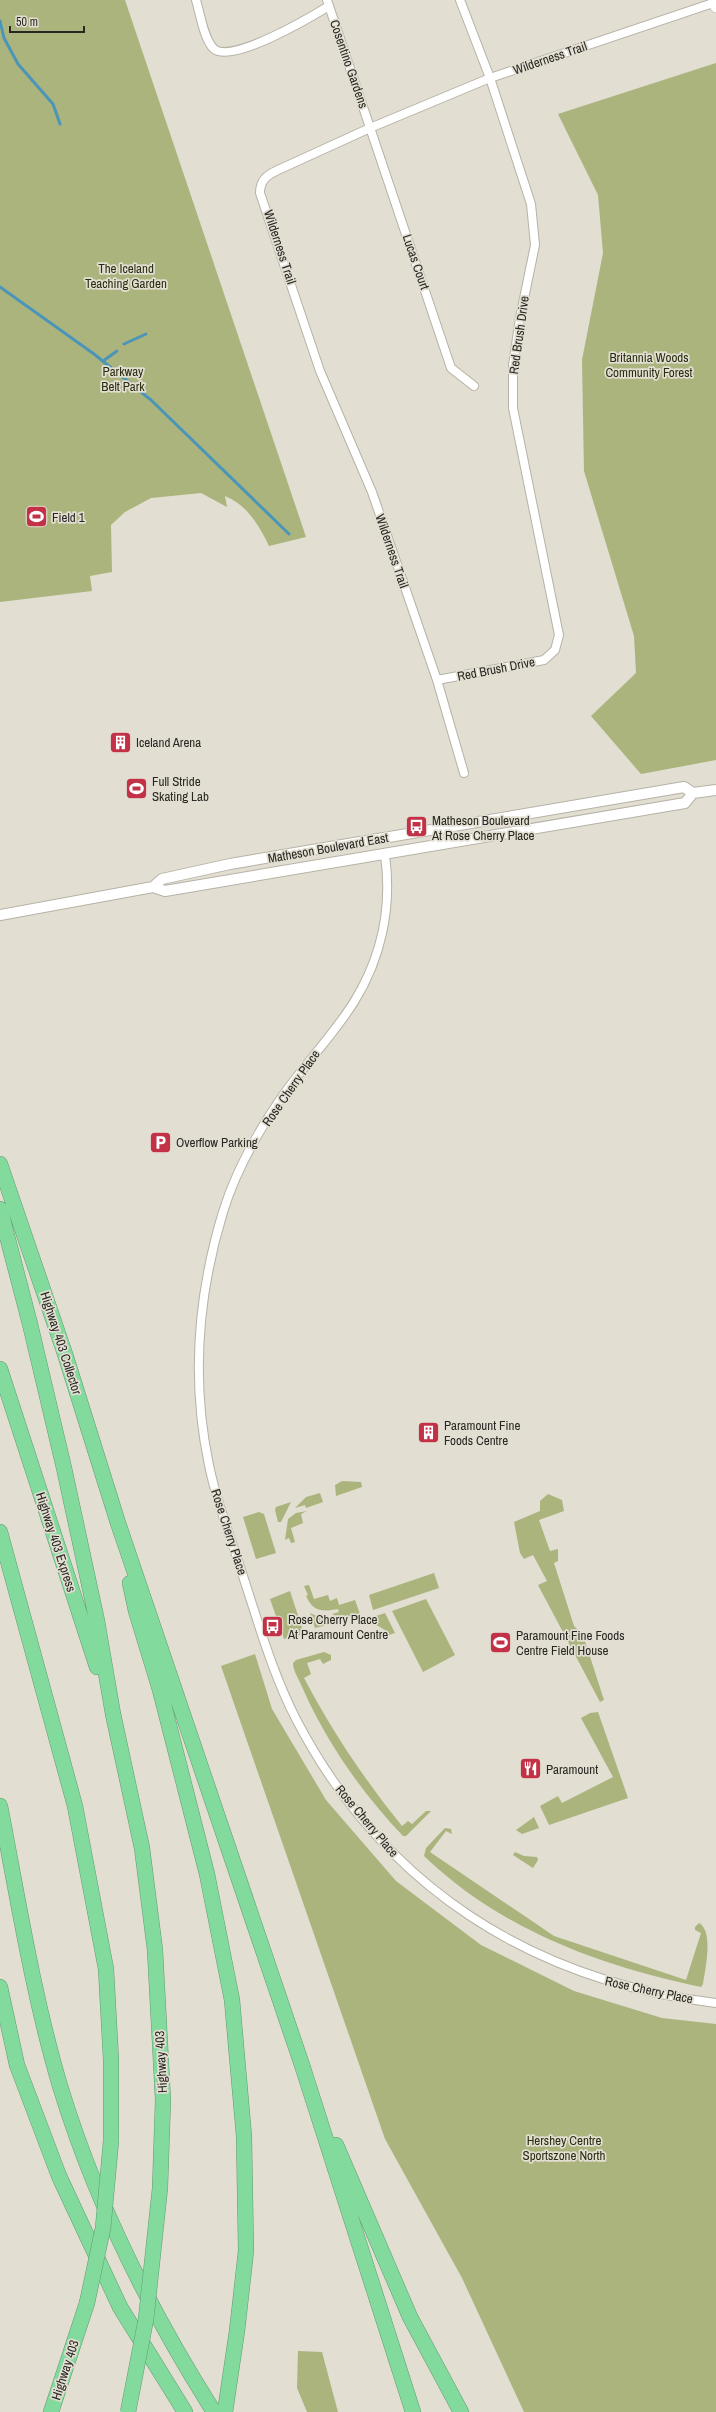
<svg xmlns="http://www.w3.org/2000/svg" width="716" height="2412" font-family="'Archivo Narrow',sans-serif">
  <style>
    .green { fill: #aab47c }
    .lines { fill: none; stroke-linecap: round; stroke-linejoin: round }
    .stream { stroke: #4b95b8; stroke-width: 3 }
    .minor-casing { stroke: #b6b2a6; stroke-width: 10 }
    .tertiary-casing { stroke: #b6b2a6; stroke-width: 12 }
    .secondary-casing { stroke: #b6b2a6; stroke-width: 12 }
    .motorway-casing { stroke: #629b71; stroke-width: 16 }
    .minor { stroke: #fff; stroke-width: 8 }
    .tertiary { stroke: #fff; stroke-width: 10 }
    .secondary { stroke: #fff; stroke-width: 11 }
    .motorway { stroke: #82da9c; stroke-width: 15 }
    .motorway-bridge-casing { stroke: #629b71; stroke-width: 16; stroke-linecap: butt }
    .motorway-bridge { stroke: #82da9c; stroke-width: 15 }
    .labels { text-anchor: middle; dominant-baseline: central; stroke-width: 3.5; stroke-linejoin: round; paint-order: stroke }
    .street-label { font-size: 13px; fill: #282722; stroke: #e2ded2 }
    .park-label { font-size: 13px; fill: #292d0f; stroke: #e2ded2 }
    .poi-label { font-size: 13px; fill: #282722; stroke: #e2ded2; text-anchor: start }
  </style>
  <rect width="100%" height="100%" fill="#e2ded2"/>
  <path class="green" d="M0 0H125L306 537 269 546C259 525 247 505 225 496L227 507 201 493 151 498 125 512 111 525 112 572 90 576 92 591 0 602Z
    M716 63V760L641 774 591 716 636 673 634 636 584 471 582 360 603 253 598 195 558 114Z
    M342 1481 361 1482 362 1487 336 1496 335 1485Z
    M320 1493 323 1502 306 1508 305 1505 295 1508 306 1497Z
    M548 1494 562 1500 564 1511 539 1520 550 1551 558 1549V1561L554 1563 574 1626 583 1635 604 1700 600 1702 538 1585 547 1581 533 1555 524 1559 520 1553 514 1522 540 1511V1501Z
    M291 1502 281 1522H278L275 1510 276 1507Z
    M307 1511 301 1514 303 1523 291 1528 295 1542 291 1543 289 1538 285 1540 288 1519 296 1513Z
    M259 1512 264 1514 276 1553 256 1559 243 1517Z
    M434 1573 439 1588 373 1610 369 1595Z
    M309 1585 314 1599 328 1595 330 1601 337 1598 339 1605 355 1600 360 1614 340 1618 332 1614 339 1612 338 1609C323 1612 313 1612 306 1596L308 1595 304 1586Z
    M290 1591 303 1631 300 1635 284 1639 270 1599Z
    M426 1599 455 1655 423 1672 392 1611Z
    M310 1613 330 1622 331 1624 315 1628Z
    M385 1613 395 1633 389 1635 385 1630 373 1623 376 1616Z
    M324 1652 331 1655V1660L323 1664 320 1659 307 1663 311 1674 304 1678C332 1731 364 1779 402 1826L408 1821 412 1824 426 1811H431L406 1836H403C362 1793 327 1743 303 1689 300 1681 293 1671 293 1663L296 1660Z
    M255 1654 272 1709 326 1800 396 1881 481 1945 574 1991 662 2018 716 2024V2412H524L462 2278 385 2139 221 1666Z
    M598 1712 628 1798 549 1825 540 1806 558 1796 562 1803 613 1777 581 1718 590 1713Z
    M534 1817 539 1828 522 1834 516 1830Z
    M445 1828 451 1829 452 1834 446 1831 430 1852 554 1936 686 1980 701 1933 695 1930V1927L699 1923C714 1931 705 1970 703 1984L701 1987C599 1966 500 1929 424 1856L426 1848Z
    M515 1852 524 1856 537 1857 538 1860 533 1868 513 1855Z
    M298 2351 322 2352 338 2412H307L297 2388Z"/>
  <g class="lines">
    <path class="stream" d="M0 21 4 38 18 64 53 104 60 124
      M0 287 94 354 151 400 289 534
      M124 344 146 334
      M103 361 117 351"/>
    <defs>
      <path id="minor" d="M196 0C200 13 204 40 214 49 232 64 311 17 329 6
        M327 0 451 368 474 386
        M437 680 544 660 555 650 559 635 513 408V365L520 318 535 245 531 204 490 78 460 0
        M464 773 437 680 372 492 320 371 260 193C260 180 267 175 278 170L370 128 490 78 716 2
        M385 855C392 906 382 957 354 1002 332 1037 302 1067 279 1101 256 1135 235 1173 223 1212 198 1294 191 1380 209 1465 216 1501 230 1535 241 1570 258 1621 272 1673 297 1721 384 1887 532 1981 716 2003"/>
      <path id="tertiary" d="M153 887 162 879 230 864 684 787 693 793
        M0 915 153 887 165 891 685 803 693 793 716 790"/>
      <path id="secondary" d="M714 0 716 7"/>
      <path id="motorway" d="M0 1164 65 1354 118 1523 302 2065 413 2412
        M0 1209 30 1324 64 1468 97 1621 113 1714 142 1848 155 1950 163 2100 160 2188
        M0 1369 97 1667
        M0 1532 75 1806 106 1969 111 2060V2141
        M130 1583 136 1611 160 1690 207 1874 232 2000 244 2136 246 2251 237 2331 225 2412
        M0 1806C18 1899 33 1995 60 2086 95 2201 150 2311 214 2412
        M0 1987 17 2065 59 2176 120 2307 185 2412
        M336 2145 410 2317 461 2412
        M51 2412 87 2303"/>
    </defs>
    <use href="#minor" class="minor-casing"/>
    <use href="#tertiary" class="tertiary-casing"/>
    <use href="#secondary" class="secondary-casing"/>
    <use href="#motorway" class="motorway-casing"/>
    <use href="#minor" class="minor"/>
    <use href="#tertiary" class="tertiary"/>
    <use href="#secondary" class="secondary"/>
    <use href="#motorway" class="motorway"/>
    <defs>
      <path id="motorway-bridge" d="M87 2303 103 2228 111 2141
        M128 2412 146 2319 160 2188"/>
    </defs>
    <use href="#motorway-bridge" class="motorway-bridge-casing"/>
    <use href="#motorway-bridge" class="motorway-bridge"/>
  </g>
  <defs>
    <symbol id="stadium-square" viewBox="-11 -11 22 22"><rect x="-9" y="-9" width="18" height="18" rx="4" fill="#c23146" stroke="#e2ded2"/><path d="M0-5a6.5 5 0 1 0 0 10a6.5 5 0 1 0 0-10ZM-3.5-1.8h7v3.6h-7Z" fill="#fff"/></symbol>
    <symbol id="building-square" viewBox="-11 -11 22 22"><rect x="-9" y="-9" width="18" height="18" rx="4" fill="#c23146" stroke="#e2ded2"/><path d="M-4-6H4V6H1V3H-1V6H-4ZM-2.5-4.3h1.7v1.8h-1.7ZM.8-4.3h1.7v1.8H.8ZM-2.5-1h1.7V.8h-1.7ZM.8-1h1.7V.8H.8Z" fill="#fff"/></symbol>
    <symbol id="bus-square" viewBox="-11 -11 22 22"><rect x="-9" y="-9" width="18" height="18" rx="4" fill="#c23146" stroke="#e2ded2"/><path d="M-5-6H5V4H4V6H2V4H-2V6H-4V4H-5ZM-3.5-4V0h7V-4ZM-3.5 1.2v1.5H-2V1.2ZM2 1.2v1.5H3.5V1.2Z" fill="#fff"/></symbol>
    <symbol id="parking-square" viewBox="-11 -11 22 22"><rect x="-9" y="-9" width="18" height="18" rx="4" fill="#c23146" stroke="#e2ded2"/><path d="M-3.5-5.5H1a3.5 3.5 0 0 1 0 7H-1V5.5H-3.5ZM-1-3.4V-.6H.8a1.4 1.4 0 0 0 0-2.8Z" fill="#fff"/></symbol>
    <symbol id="restaurant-square" viewBox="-11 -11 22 22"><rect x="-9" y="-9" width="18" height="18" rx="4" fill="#c23146" stroke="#e2ded2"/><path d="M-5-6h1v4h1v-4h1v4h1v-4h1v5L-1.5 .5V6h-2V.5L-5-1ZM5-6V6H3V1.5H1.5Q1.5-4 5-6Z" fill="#fff"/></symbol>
  </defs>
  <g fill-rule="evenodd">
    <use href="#stadium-square" x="24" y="504" width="25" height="25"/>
    <use href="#building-square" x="108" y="730" width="25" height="25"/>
    <use href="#stadium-square" x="124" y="776" width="25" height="25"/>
    <use href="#bus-square" x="404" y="814" width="25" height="25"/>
    <use href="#parking-square" x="148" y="1130" width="25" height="25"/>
    <use href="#building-square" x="416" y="1420" width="25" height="25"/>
    <use href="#bus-square" x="260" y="1614" width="25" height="25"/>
    <use href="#stadium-square" x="488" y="1630" width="25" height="25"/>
    <use href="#restaurant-square" x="518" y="1756" width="25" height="25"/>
  </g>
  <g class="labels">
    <g class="street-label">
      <text transform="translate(550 58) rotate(-19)">Wilderness Trail</text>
      <text transform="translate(349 64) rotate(71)">Cosentino Gardens</text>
      <text transform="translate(280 247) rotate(72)">Wilderness Trail</text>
      <text transform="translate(416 262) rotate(71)">Lucas Court</text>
      <text transform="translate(519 335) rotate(-82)">Red Brush Drive</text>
      <text transform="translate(392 551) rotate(71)">Wilderness Trail</text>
      <text transform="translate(496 669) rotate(-11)">Red Brush Drive</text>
      <text transform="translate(328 848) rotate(-10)">Matheson Boulevard East</text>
      <text transform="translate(291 1088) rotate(-55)">Rose Cherry Place</text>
      <text transform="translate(61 1343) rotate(72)">Highway 403 Collector</text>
      <text transform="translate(229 1532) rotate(72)">Rose Cherry Place</text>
      <text transform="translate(56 1542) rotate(72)">Highway 403 Express</text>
      <text transform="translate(367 1821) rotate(50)">Rose Cherry Place</text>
      <text transform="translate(649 1990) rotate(12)">Rose Cherry Place</text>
      <text transform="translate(161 2062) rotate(-93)">Highway 403</text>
      <text transform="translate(65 2370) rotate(-72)">Highway 403</text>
    </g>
    <g class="park-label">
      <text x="126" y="268">The Iceland<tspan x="126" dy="15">Teaching Garden</tspan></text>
      <text x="649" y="357">Britannia Woods<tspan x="649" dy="15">Community Forest</tspan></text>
      <text x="123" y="371">Parkway<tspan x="123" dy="15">Belt Park</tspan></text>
      <text x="564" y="2140">Hershey Centre<tspan x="564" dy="15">Sportszone North</tspan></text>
    </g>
    <g class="poi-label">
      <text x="52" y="517">Field 1</text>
      <text x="136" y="742">Iceland Arena</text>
      <text x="152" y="781">Full Stride<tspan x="152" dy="15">Skating Lab</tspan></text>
      <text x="432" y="820">Matheson Boulevard<tspan x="432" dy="15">At Rose Cherry Place</tspan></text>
      <text x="176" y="1142">Overflow Parking</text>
      <text x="444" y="1425">Paramount Fine<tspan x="444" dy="15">Foods Centre</tspan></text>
      <text x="288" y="1619">Rose Cherry Place<tspan x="288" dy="15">At Paramount Centre</tspan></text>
      <text x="516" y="1635">Paramount Fine Foods<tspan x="516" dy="15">Centre Field House</tspan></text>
      <text x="546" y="1769">Paramount</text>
    </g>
  </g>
  <path d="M10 26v6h74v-6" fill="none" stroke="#282722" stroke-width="2"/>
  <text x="16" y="26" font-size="12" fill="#282722" stroke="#e2ded2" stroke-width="3" paint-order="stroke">50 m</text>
</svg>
